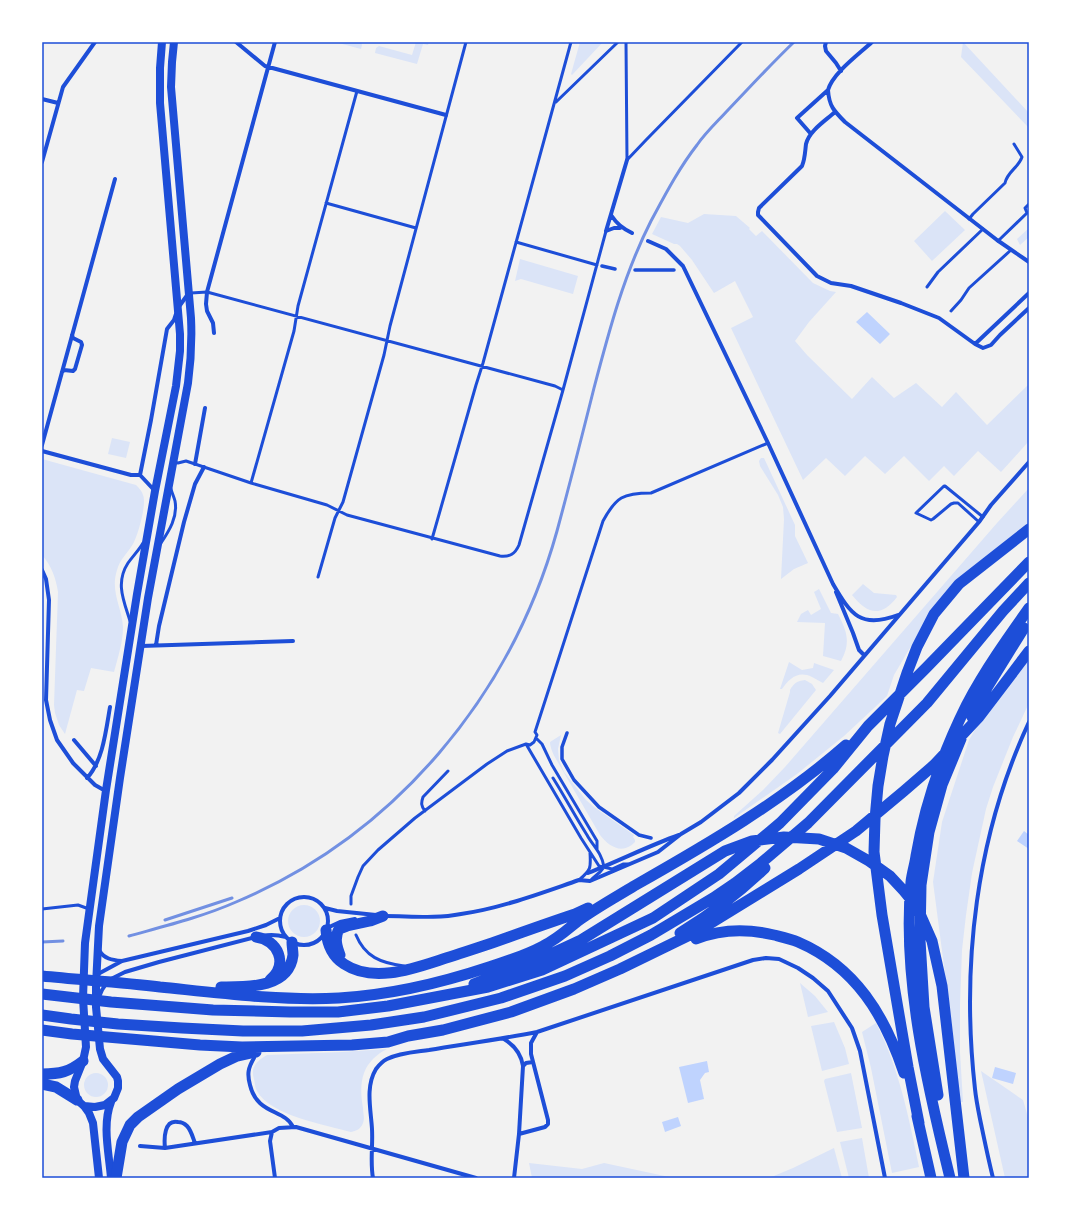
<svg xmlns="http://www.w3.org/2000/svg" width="1071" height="1220" font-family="'Space Grotesk',sans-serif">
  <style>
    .green { fill: #dbe4f7 }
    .water { fill: #bfd3fe }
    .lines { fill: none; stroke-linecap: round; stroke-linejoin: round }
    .service { stroke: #1d4ed8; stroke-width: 3 }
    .pedestrian { stroke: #1d4ed8; stroke-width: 3.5 }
    .minor { stroke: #1d4ed8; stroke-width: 4 }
    .secondary { stroke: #1d4ed8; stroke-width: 8 }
    .motorway { stroke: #1d4ed8; stroke-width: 11 }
    .rail { stroke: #7290e2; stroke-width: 3 }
    .neatline { fill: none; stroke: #1d4ed8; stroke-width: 1.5 }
  </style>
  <rect width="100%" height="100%" fill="#f2f2f2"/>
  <path class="green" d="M335 42H361L362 45 361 49Z
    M416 42H429L428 45 423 44 417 64 375 53 376 48 379 46 412 55Z
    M580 42H603L572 75 571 74Z
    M963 42 1029 113V128L961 57Z
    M945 211 965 230 932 261 914 241Z
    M704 214 736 216 750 228 749 229 756 236 762 231 813 283 830 291 836 292 809 322 795 341 807 355 852 399 872 377 894 398 916 383 942 407 956 392 987 425 1029 384V441L1001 472 978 451 954 476 944 466 929 481 904 456 885 474 865 456 845 476 826 458 803 480 731 328 753 317 735 281 714 293 692 260 680 246 677 244H674L652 234 661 217 688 223Z
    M1029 228V237L1020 245 1017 239Z
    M520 259 578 276 573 294 521 279 515 281Z
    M112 438 130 442 126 458 108 454Z
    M761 458H764L795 525V536L808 563 794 569 781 579 784 519 783 507 778 495 760 466 759 461Z
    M42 459 136 485C139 488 142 491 143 495 147 504 138 535 133 544 127 554 120 559 117 570 110 592 122 607 123 627 123 642 118 657 114 672L91 668 84 691 77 690 65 734 59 725 55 713 54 705 58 592C56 578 51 565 42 555Z
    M1029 488V523L1015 535 927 619 894 675 887 696 844 736 797 774 734 818V816L763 790 785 767 997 523Z
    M863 584 874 593 896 595 897 597C881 618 867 614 852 595Z
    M819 589 831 613 838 614C847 631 851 643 841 661L823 656 825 623 797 622 801 614 808 610 811 615 821 609 814 592Z
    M1029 660V703L1013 737 993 787 986 809 972 873 966 915 962 950 960 1005V1052L963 1102H960L952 1027 933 882 942 822 969 740 1011 667Z
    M789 662 802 670 813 668 814 663 834 670 823 683C819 681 816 679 812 677 798 670 789 679 782 689H780Z
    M805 680 812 684 816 690 780 734 778 733 790 692V690C794 683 797 681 805 680Z
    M561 735 558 749 559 760 564 772 586 800 594 807 634 835 633 837 635 840V842C623 855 609 847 600 835L556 759C553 754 550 747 550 742Z
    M288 921a16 16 0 1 1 32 0a16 16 0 1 1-32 0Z
    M800 983 815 996 828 1012 808 1017Z
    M834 1022 845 1048 849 1064 822 1071 811 1026Z
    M876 1023C899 1068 909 1118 919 1167L892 1173 871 1068 862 1032Z
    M387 1049C377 1054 368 1062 364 1073 360 1084 361 1096 363 1108 363 1113 365 1118 363 1123 361 1129 356 1131 351 1132 326 1125 269 1115 257 1091 255 1088 255 1083 254 1079 250 1067 257 1061 267 1055L342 1052Z
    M981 1071 1023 1100 1029 1121V1178H1005Z
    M851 1073 862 1128 837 1132 824 1081 825 1079Z
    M84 1085a12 12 0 1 1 24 0a12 12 0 1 1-24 0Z
    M862 1138 869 1178H849L840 1142Z
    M834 1148 842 1178H769L793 1168Z
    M529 1163 582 1169 604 1163 674 1178H532Z"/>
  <path class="water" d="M867 312 890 334 880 344 856 322Z
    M1024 831 1029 835V849L1017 841Z
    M707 1061 709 1072 705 1073 700 1080 704 1099 688 1103 679 1067Z
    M995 1067 1016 1073 1013 1084 992 1078Z
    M678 1117 681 1126 665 1132 662 1122Z"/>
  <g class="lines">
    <path class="service" d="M626 42 627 160
      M556 102 618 42
      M627 160 646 140 742 42
      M326 203 416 228
      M969 219 973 214 1005 183C1007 172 1019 167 1022 157L1014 144
      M998 241 1027 213 1025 208 1029 204
      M516 242 597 265
      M927 287 938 272 983 229
      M191 293 207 292 555 386 563 390
      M951 311 961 300 969 288 1011 250
      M173 462 178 463 186 461 195 464 251 483 327 505 347 515 500 556C510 557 515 554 519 545L563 390 606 231
      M251 483 294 331 298 306 357 91
      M979 522 958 503H954L951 504 933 519 931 520 916 513 944 486H945L983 517
      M432 539 476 385 483 363 571 42
      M161 543C169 531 178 517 175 501 174 497 172 493 171 489
      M318 577 335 518 343 502 384 355 390 326 466 42
      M130 621C124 601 115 583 128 563 133 556 139 550 143 543
      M537 739 542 744 552 765 597 841V849
      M526 744 581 838 599 866 612 869 623 864H628
      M553 778C565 797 575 816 587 835 593 846 602 853 604 867L600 872 592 879
      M425 811C421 806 421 803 423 797L448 771
      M579 880C591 870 591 868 590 853
      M351 904V896L358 877 363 866 378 850 415 818 487 764 507 751 526 744 530 745 534 742 537 735 535 732 603 521C616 497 623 493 651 493L768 443
      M42 909 78 905 89 909
      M356 935C365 957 381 963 404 966"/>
    <path class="pedestrian" d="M602 266 615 269
      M635 270H674
      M567 733 562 747V759L574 780 599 807 639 835 651 838"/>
    <path class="minor" d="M236 42 265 66 446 115
      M826 42 825 46 826 51 836 63 841 71
      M828 90C829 106 834 111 845 122L997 240 1029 262
      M42 99 58 103
      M835 112C825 121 809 131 806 144 805 152 805 159 802 166L759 208 758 212V215L817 276 831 283 851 286 901 303 939 318 975 344
      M811 134 797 118 828 90C833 73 858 55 872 42
      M42 162 63 87 95 42
      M611 215C617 224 622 228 632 233
      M606 231 627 160
      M606 231 614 228H620
      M648 241 666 249 683 266 768 443 833 584C851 615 861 629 898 615
      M1029 293 975 344 983 348 991 345 1000 335 1029 308
      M178 308 188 294
      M214 333 213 323 207 311 206 304 207 292 275 42
      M62 372 64 370 73 371 75 369 82 345 81 342 73 338 72 335
      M42 445 115 179
      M42 451 131 475H140L155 491
      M195 464 205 408
      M140 475 151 420 167 329 174 320 176 314
      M42 570 46 579 49 600 46 700 50 720 57 740 73 763 95 785 102 789 106 790
      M836 592 853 633 859 650 864 655
      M156 645 159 626 184 522 195 484 204 467
      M141 646 293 641
      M74 740 96 766
      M87 778C103 761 106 730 110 707
      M588 873C619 861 648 846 679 835
      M280 921a24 24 0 1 1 48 0a24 24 0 1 1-48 0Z
      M325 908 337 911 376 915
      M385 916C410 916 436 919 461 914 502 908 541 893 579 880L590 881 658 852 681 834 701 822 739 793 772 760 830 696 979 522 991 505 1029 462
      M327 928 340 922 355 919
      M263 936C271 934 278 935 286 937
      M99 950C104 959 112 960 122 961
      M98 974 122 961 248 931 266 925 280 918
      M111 979 125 972 159 962 256 937
      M99 997 102 990 106 984
      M504 1039C514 1045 521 1053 523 1066L519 1134 514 1178
      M254 1058C248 1068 247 1074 250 1085 257 1115 285 1109 293 1127
      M523 1066 526 1063 533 1062
      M272 1132 270 1141 275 1178
      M519 1134 545 1127 548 1124V1120L531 1054V1043L537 1032
      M140 1146 165 1148 272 1132 279 1128 296 1127 476 1178
      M165 1148C164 1139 164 1119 178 1122 181 1122 185 1124 187 1126 191 1130 193 1138 195 1143
      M373 1178C370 1162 373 1146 372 1129 371 1110 365 1087 376 1069 379 1065 383 1061 387 1059 399 1053 415 1052 429 1050 465 1044 501 1039 537 1032L753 960 766 958 779 959 798 968 813 978 828 991 852 1028 860 1051 885 1178
      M993 1178C988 1158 984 1138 980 1119 978 1109 976 1099 975 1089 961 965 976 836 1029 722"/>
    <path class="secondary" d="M111 1102C102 1125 109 1153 111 1178
      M84 1106 95 1107 105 1105 114 1098 118 1088V1081L117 1077 103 1059 100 1049 96 1007V985L99 926 120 778 148 598 188 383C191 361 192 340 191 318L171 87 172 62 174 42
      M99 1178 93 1123 89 1113 84 1106 77 1100 74 1087 75 1081 83 1061 86 1047 83 998 85 943 106 790 137 594 155 491 176 386 180 351V334L160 103V68L162 42"/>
    <path class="motorway" d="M972 717 988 686 1024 628
      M326 930C327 944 332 956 344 964 374 984 415 968 446 958 462 953 477 948 492 943 520 933 548 923 575 914L588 908
      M680 933C711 914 739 893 765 868
      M256 937C278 940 289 964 270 980
      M696 939C721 929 749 929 774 935 782 937 791 939 798 942 856 967 885 1016 904 1073
      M340 955C337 947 334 938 339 929L347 926 370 921 383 916
      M42 976C81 980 121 982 160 987 219 993 280 1001 339 998 390 995 441 983 489 967 508 961 526 955 543 946 556 940 567 930 578 921 596 908 616 897 634 886 708 844 782 801 846 745
      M474 984 540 959 581 940 725 851 752 841 784 837 819 839 846 848 869 861 890 876 904 891 917 907 932 941 942 986 964 1178
      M221 987C246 987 289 989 293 955 293 951 292 946 292 942
      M42 994 111 1002 213 1010 290 1012H338L388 1006 488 987 542 970 653 918 719 874 780 823 833 769 868 726 926 668 1029 562
      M42 1015 71 1019 118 1024 182 1028 243 1031H302L371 1025 424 1017 501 998 565 976 610 956 651 935 713 898 735 883 761 863 808 823 927 703 1003 611 1029 583
      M42 1030 72 1034 200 1045 242 1047 352 1045 388 1042 408 1036 443 1030 511 1012 574 989 620 969 698 931 799 869 856 831 904 791 934 765 979 717 1029 651
      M42 1074C60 1074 69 1072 83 1061
      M42 1084 56 1087 77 1100
      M938 1095 924 1007 920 940 921 885 929 832 942 785 961 739
      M917 1116 931 1178
      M919 1123 908 1067 882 915 874 852 875 819 878 786 883 756 890 724 907 673 917 647 934 614 959 584 1029 529
      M116 1178 122 1142 130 1125 138 1117 178 1089 220 1064 237 1056 256 1052
      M950 1178C927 1084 902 979 911 882 912 873 915 864 916 856 925 803 943 752 967 704 985 670 1007 639 1029 608"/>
    <path class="rail" d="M165 920 232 898
      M129 936C165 926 202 917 236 902 395 835 511 696 557 531 570 483 582 436 594 388 609 331 624 274 651 221 665 195 679 168 697 145 706 132 718 121 728 110 750 87 771 64 794 42
      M42 942 63 941"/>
  </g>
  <rect width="1071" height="1220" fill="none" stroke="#ffffff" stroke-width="86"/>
  <rect x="43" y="43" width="985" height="1134" class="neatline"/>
</svg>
